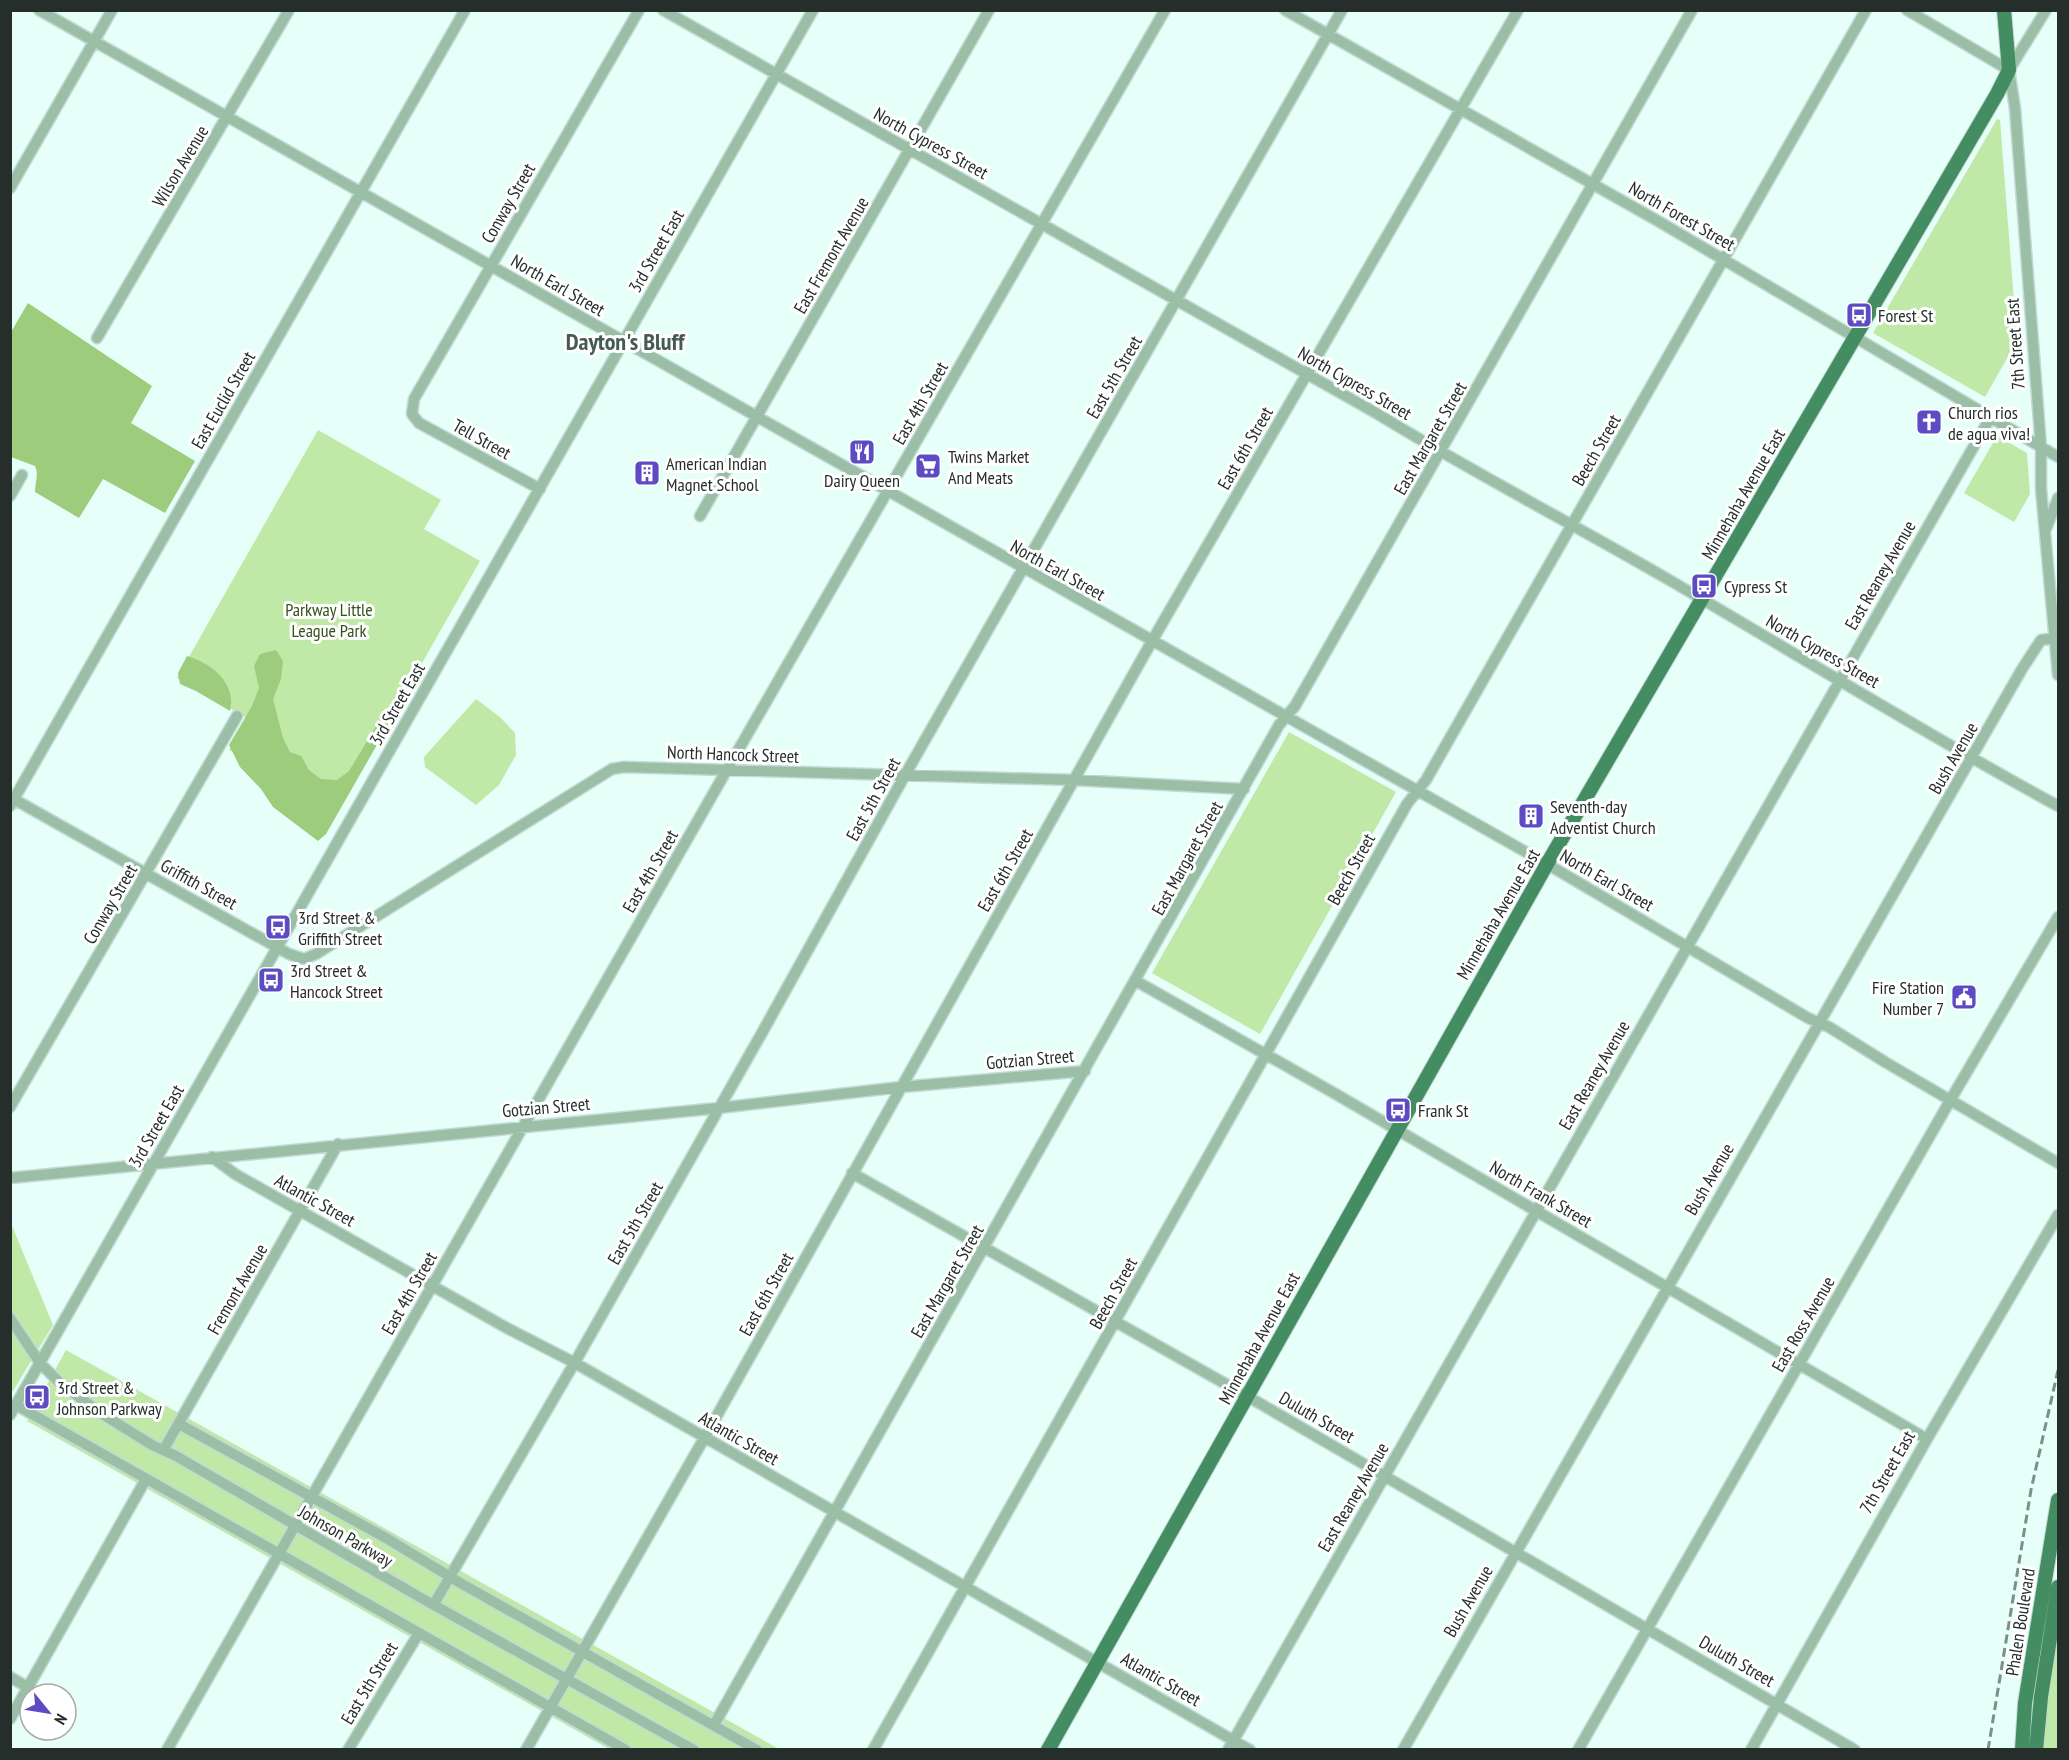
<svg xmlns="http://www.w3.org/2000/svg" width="2069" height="1760" font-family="'PT Sans Narrow',sans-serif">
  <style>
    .green { fill: #c0e8a6 }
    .forest { fill: #9dcc7d }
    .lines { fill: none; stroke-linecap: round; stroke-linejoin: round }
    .minor-casing { stroke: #c3d9d3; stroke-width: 13 }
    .major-casing { stroke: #c3d9d3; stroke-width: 16 }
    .minor { stroke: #9abfa6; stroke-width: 10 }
    .major { stroke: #448c61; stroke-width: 14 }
    .rail { stroke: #7e8e89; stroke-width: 3; stroke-dasharray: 9 4.5; stroke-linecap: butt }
    .labels { text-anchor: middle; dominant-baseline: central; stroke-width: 6; stroke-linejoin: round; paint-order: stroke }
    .street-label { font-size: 18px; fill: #252e2b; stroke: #fff }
    .poi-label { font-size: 18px; fill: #252e2b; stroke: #fff; text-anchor: start }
    .park-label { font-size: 18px; fill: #33511b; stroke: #fff }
    .district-label { font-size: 24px; font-weight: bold; fill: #455a54; stroke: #fff }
  </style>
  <rect width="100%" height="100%" fill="#e6fff8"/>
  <path class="green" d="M1997 119 2000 120 2017 341 1985 397 1873 333Z
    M318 430 441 500 424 529 480 561 338 811 229 750 247 718 177 678Z
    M1997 436 2027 453 2030 494 2014 522 1964 493Z
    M476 699 500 717 515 733 516 755 499 785 476 805 425 767 424 757Z
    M1289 732 1396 792 1260 1034 1152 973Z
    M10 1221 53 1325 13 1391 10 1390Z
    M66 1350 779 1749H609L27 1421Z
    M2058 1628V1749L2043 1750 2045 1717Z"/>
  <path class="forest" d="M28 303 152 386 131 423 195 461 165 513 103 479 79 518 35 492C35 482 39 475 35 466L11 457V332Z
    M276 650 283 661 281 679 273 699 283 738 290 752 301 756 309 770 321 779 337 780 349 771 383 715 390 713V722L326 834 318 841 273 807 261 789 240 767 229 745 252 706 259 688 254 666 260 654Z
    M187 656C211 663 237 683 230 711L196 691 180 684 178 673Z"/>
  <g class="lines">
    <defs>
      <path id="minor" d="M39 10 1547 864 1808 1018 1829 1027 1885 1062 2058 1163
        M663 10 1376 413C1472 472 1573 524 1671 581 1800 656 1927 735 2058 806
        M1285 10 1658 221 2058 457
        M1907 10 2009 70
        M2009 70 2015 108 2041 447V489L2058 675
        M2009 70 2046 10
        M10 188 112 10
        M97 338 289 10
        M540 489 419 423 412 414 414 399 639 10
        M10 496 22 475
        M700 516 989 10
        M2046 529 2058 498
        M10 797 289 954 304 959 316 954 612 769 624 767 1074 780 1244 789
        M10 806 465 10
        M1136 981 1334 1093 1927 1439
        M10 1107 237 716
        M212 1157 235 1174 505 1327 575 1363 1250 1750
        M852 1173 1247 1396 1855 1750
        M10 1178 719 1108 901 1087 1085 1071
        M10 1318 40 1363 59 1382 99 1412 152 1445 176 1456 423 1599 694 1750
        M16 1405 626 1750
        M10 1415 813 10
        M179 1424 386 1538 462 1584 757 1750
        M164 1449 338 1144
        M434 1604 579 1355 763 1031 905 775 1342 10
        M10 1677 29 1688
        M10 1719 146 1479
        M714 1725 1279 725 1295 706 1692 10
        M167 1750 721 780 1165 10
        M348 1750 419 1633
        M526 1750 710 1428 1152 641 1518 10
        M873 1750 1407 804 1426 780 1866 10
        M1228 1750 1990 418
        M1403 1750 2022 669 2041 640 2056 638
        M1578 1750 1951 1099 2058 917
        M1751 1750 1927 1439 2058 1215"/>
      <path id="major" d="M1048 1750 1547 864 1997 94 2009 70 2004 10
        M2022 1750 2025 1703 2058 1500
        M2036 1750 2041 1697 2058 1587"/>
    </defs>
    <use href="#minor" class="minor-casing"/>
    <use href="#major" class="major-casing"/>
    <use href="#minor" class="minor"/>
    <use href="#major" class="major"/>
    <path class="rail" d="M1988 1750 2031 1490 2058 1370"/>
  </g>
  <defs>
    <symbol id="bus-square" viewBox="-11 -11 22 22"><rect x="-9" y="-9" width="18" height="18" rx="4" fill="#5d4bc3" stroke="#fff"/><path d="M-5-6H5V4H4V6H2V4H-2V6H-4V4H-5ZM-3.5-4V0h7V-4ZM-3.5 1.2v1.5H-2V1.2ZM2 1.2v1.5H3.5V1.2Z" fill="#fff"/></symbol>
    <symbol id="church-square" viewBox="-11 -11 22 22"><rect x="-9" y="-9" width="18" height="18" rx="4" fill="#5d4bc3" stroke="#fff"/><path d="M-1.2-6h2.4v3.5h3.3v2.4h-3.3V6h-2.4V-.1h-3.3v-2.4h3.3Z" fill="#fff"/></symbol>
    <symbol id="restaurant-square" viewBox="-11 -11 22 22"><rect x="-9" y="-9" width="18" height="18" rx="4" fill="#5d4bc3" stroke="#fff"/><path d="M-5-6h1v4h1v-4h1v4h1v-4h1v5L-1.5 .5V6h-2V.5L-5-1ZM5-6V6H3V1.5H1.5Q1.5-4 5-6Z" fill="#fff"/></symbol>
    <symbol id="supermarket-square" viewBox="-11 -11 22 22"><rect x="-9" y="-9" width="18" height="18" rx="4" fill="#5d4bc3" stroke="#fff"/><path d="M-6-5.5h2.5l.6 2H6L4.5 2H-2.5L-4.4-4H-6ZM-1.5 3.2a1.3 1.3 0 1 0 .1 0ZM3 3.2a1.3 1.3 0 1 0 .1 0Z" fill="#fff"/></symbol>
    <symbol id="building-square" viewBox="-11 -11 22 22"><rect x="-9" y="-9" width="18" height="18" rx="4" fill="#5d4bc3" stroke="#fff"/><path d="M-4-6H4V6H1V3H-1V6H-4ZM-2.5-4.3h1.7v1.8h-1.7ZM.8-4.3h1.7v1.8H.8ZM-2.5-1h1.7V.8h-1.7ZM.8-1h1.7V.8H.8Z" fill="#fff"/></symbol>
    <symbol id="civic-square" viewBox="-11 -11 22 22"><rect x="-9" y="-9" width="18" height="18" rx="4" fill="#5d4bc3" stroke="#fff"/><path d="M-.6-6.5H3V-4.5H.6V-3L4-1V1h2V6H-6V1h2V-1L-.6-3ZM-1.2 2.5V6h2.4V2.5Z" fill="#fff"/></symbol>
  </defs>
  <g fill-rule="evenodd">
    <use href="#bus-square" x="1844" y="300" width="30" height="30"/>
    <use href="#church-square" x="1914" y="407" width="30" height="30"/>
    <use href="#restaurant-square" x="847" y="437" width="30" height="30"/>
    <use href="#supermarket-square" x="913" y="451" width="30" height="30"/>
    <use href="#building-square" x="632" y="458" width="30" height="30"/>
    <use href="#bus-square" x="1689" y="571" width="30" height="30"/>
    <use href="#building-square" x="1516" y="801" width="30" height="30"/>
    <use href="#bus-square" x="263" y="912" width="30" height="30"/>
    <use href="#bus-square" x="256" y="965" width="30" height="30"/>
    <use href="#civic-square" x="1949" y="982" width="30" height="30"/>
    <use href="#bus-square" x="1383" y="1095" width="30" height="30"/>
    <use href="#bus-square" x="22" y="1382" width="30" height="30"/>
  </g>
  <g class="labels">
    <g class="street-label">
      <text transform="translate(931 143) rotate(29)">North Cypress Street</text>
      <text transform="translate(180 166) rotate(-59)">Wilson Avenue</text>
      <text transform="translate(508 203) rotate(-60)">Conway Street</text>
      <text transform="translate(1682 216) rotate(30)">North Forest Street</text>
      <text transform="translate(656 251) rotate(-60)">3rd Street East</text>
      <text transform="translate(831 255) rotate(-60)">East Fremont Avenue</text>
      <text transform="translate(558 285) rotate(30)">North Earl Street</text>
      <text transform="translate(2015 344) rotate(-94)">7th Street East</text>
      <text transform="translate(1114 377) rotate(-60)">East 5th Street</text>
      <text transform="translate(1355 383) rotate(30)">North Cypress Street</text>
      <text transform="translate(223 400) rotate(-60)">East Euclid Street</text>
      <text transform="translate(920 403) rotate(-60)">East 4th Street</text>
      <text transform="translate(1430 438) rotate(-60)">East Margaret Street</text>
      <text transform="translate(482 439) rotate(29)">Tell Street</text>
      <text transform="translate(1245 448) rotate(-60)">East 6th Street</text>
      <text transform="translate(1596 450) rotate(-60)">Beech Street</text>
      <text transform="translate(1743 494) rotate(-60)">Minnehaha Avenue East</text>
      <text transform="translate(1058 570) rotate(29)">North Earl Street</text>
      <text transform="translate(1880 575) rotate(-60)">East Reaney Avenue</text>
      <text transform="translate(1823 651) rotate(30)">North Cypress Street</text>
      <text transform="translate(397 704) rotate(-60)">3rd Street East</text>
      <text transform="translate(733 754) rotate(2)">North Hancock Street</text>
      <text transform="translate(1953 758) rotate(-60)">Bush Avenue</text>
      <text transform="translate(873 799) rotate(-61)">East 5th Street</text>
      <text transform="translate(1187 858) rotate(-61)">East Margaret Street</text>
      <text transform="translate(1351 869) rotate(-61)">Beech Street</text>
      <text transform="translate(1005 870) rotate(-60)">East 6th Street</text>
      <text transform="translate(650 871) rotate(-60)">East 4th Street</text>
      <text transform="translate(1607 880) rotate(30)">North Earl Street</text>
      <text transform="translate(199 884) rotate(29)">Griffith Street</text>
      <text transform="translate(110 904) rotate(-60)">Conway Street</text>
      <text transform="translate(1498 914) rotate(-60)">Minnehaha Avenue East</text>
      <text transform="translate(1030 1059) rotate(-5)">Gotzian Street</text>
      <text transform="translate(1594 1075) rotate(-60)">East Reaney Avenue</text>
      <text transform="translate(546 1107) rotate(-5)">Gotzian Street</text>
      <text transform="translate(156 1126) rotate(-60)">3rd Street East</text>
      <text transform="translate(1709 1179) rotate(-60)">Bush Avenue</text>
      <text transform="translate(1541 1194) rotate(30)">North Frank Street</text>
      <text transform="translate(315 1200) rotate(29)">Atlantic Street</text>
      <text transform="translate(635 1223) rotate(-60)">East 5th Street</text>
      <text transform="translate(947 1281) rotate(-60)">East Margaret Street</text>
      <text transform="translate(237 1289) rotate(-60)">Fremont Avenue</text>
      <text transform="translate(409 1293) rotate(-60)">East 4th Street</text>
      <text transform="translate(1113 1293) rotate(-61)">Beech Street</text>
      <text transform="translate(766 1294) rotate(-61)">East 6th Street</text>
      <text transform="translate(1803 1324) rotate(-60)">East Ross Avenue</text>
      <text transform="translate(1259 1338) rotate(-61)">Minnehaha Avenue East</text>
      <text transform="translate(1317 1417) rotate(30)">Duluth Street</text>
      <text transform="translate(739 1438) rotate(30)">Atlantic Street</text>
      <text transform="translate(1887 1472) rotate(-60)">7th Street East</text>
      <text transform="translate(1353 1497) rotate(-60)">East Reaney Avenue</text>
      <text transform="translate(346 1536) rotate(30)">Johnson Parkway</text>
      <text transform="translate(1468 1601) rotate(-60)">Bush Avenue</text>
      <text transform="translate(2020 1622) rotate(-81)">Phalen Boulevard</text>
      <text transform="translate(1737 1661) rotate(30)">Duluth Street</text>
      <text transform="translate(1161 1679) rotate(30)">Atlantic Street</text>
      <text transform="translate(369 1683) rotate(-59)">East 5th Street</text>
    </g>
    <g class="poi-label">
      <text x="1878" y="315">Forest St</text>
      <text x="1948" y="412">Church rios<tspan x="1948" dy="21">de agua viva!</tspan></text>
      <text x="948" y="456">Twins Market<tspan x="948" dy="21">And Meats</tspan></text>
      <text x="666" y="463">American Indian<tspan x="666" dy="21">Magnet School</tspan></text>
      <text x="862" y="480" text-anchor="middle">Dairy Queen</text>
      <text x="1724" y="586">Cypress St</text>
      <text x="1550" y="806">Seventh-day<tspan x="1550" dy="21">Adventist Church</tspan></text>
      <text x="298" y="917">3rd Street &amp;<tspan x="298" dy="21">Griffith Street</tspan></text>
      <text x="290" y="970">3rd Street &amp;<tspan x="290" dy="21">Hancock Street</tspan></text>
      <text x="1944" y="987" text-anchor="end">Fire Station<tspan x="1944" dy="21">Number 7</tspan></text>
      <text x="1418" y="1110">Frank St</text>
      <text x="57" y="1387">3rd Street &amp;<tspan x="57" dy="21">Johnson Parkway</tspan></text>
    </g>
    <g class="park-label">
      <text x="329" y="609">Parkway Little<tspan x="329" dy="21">League Park</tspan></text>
    </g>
    <g class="district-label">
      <text x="625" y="341">Dayton's Bluff</text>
    </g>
  </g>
  <rect width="2069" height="1760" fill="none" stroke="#252e2b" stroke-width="24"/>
  <g transform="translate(48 1712) rotate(120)"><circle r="28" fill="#ffffff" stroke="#a8abaa" stroke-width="1.5"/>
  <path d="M0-4.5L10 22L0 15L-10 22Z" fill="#5d4bc3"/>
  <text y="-9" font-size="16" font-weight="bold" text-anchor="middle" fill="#252e2b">N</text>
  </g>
</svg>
